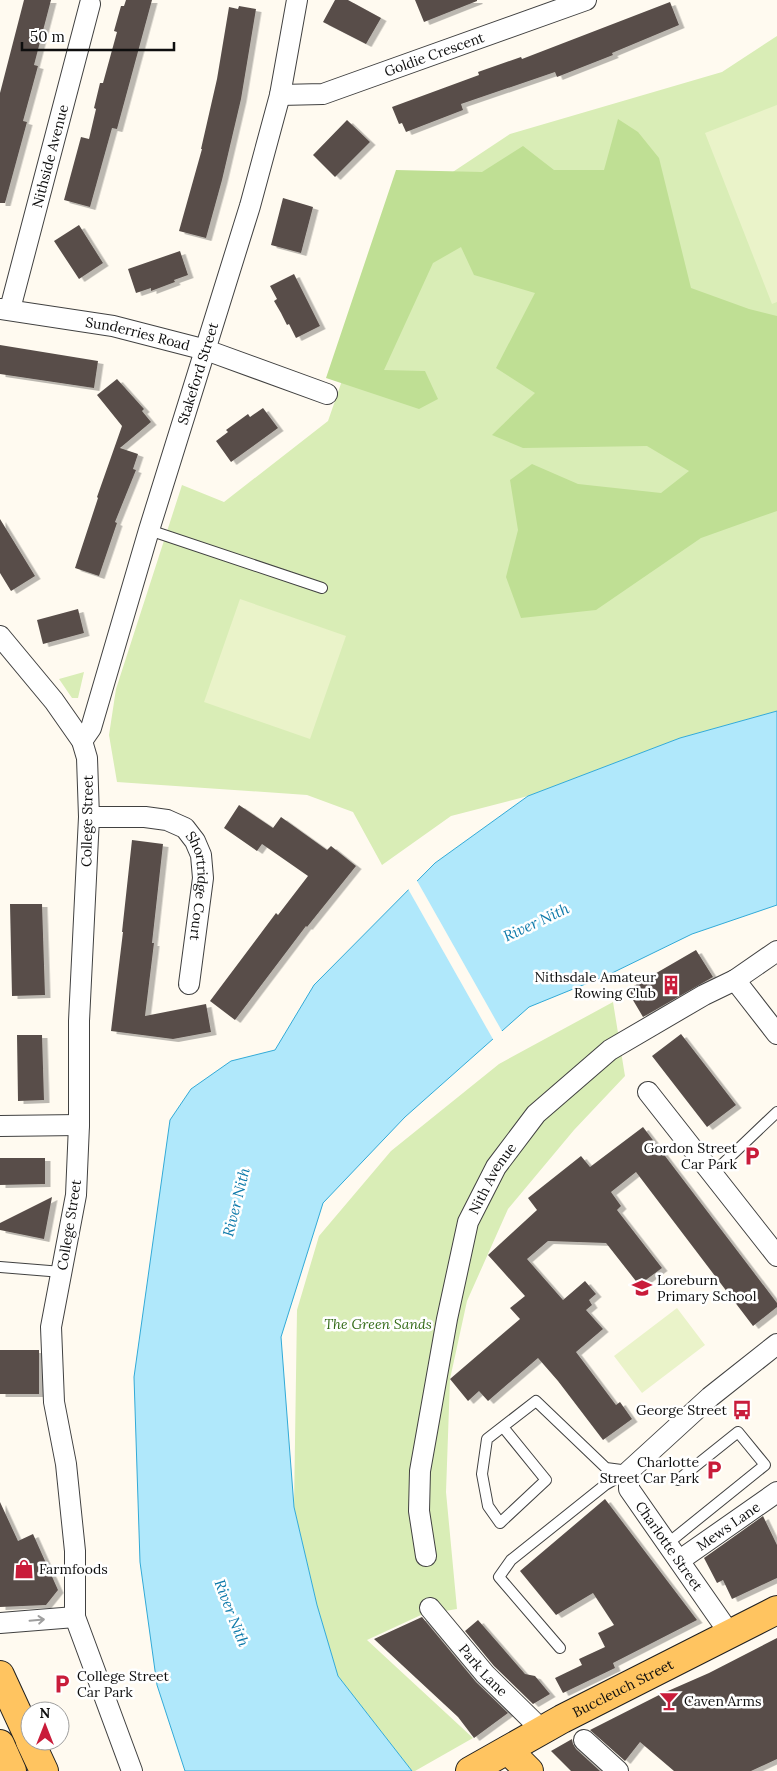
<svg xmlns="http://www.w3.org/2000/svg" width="777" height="1771" font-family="Lora,serif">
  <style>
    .green { fill: #d9edb6 }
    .forest { fill: #bfdf94 }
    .pitch { fill: #eaf3c9 }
    .water { fill: #b0e8fb; stroke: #32aad7 }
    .pier { fill: #fffaf0 }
    .building { fill: #584e4a; filter: url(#shadow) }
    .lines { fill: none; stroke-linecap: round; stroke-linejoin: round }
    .lane-casing { stroke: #414141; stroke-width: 12 }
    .street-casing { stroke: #414141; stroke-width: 22 }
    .primary-casing { stroke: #1f1f1f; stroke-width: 30 }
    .lane { stroke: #fff; stroke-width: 10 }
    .street { stroke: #fff; stroke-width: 20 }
    .primary { stroke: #ffc460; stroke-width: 28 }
    .oneway { stroke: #9f9f9f }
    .labels { text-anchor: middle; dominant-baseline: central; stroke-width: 5; stroke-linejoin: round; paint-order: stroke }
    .street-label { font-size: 14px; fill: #0e0e0e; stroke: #fff }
    .poi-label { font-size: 14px; fill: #0e0e0e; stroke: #fff; text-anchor: end }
    .park-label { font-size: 14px; font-style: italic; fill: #356c19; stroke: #fff }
    .water-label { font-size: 15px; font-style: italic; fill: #0e7aaa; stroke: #fff }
  </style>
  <defs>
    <filter id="shadow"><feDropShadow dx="5.5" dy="3" stdDeviation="0" flood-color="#0004"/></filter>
  </defs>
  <rect width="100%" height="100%" fill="#fffaf0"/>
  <path class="green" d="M777 36V711L680 738 528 796 451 816 382 865 353 812 307 795 117 782 109 735 116 689 182 485 224 502 328 421 403 205 510 134 722 72Z
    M84 672 78 698H72L59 679Z
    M613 1002 625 1076 574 1130 508 1209 467 1301 450 1379 446 1492 457 1609 421 1615 367 1640 473 1738 415 1771H412L338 1676 317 1605 294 1507 297 1310 319 1236 391 1151 499 1064Z"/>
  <path class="forest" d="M618 119 638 132 659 158 691 288 749 309 777 316V511L701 538 596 610 521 618 506 577 518 530 510 480 532 464 578 484 661 493 689 471 647 446 523 448 492 435 535 393 496 368 535 293 474 275 461 247 433 263 384 370 425 371 438 399 419 409 326 378 396 170 482 172 523 146 554 170H604Z"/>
  <path class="pitch" d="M777 105V302L772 304 705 133Z
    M240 599 346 636 310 739 204 702Z
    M677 1308 705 1345 642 1393 614 1356Z"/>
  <path class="water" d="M777 711V905L692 934 610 974 529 1007 405 1117 323 1203 281 1337 294 1507 317 1605 338 1676 412 1771H185L157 1685 140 1562 134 1377 170 1120 191 1089 231 1061 275 1050 314 985 435 863 528 796 680 738Z"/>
  <path class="pier" d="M416 879 503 1033 494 1041 407 887Z"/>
  <path class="building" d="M24 0H51L34 65 38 66 23 121 27 122 5 203H0V93Z
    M126 0H152L117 129 112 128 90 207 64 200 81 137 89 139 96 109 94 108 100 83H103L117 32 114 31 121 6H124Z
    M335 0H348L381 18 366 44 323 22Z
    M415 0H477V1L424 22Z
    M670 2 679 25 612 53 613 55 557 77 555 72 461 104 463 110 406 132 402 123 399 124 392 107 479 75 478 72 521 57 522 59Z
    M239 6 256 9 241 99 222 180 206 238 179 231 202 149H201L217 79 229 7 238 9Z
    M347 120 370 142 335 177 313 155Z
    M283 198 313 207 301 253 271 245Z
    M79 225 103 263 79 279 54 241Z
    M180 251 188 275 174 280 175 282 151 291V288L136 293 128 269Z
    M294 274 320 326 296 338 289 324 287 325 281 313 274 301 277 299 270 286Z
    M0 345 98 361 94 388 0 374Z
    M117 379 144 409 142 411 151 422 120 448 138 454 133 469 136 470 115 522 117 523 99 576 75 568 98 498 97 497 122 426 97 395Z
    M263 408 278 428 231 462 216 441 228 432 226 430 248 414 250 417Z
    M0 519 35 576 11 591 0 573Z
    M78 609 84 633 43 644 37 620Z
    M239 805 273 828 281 817 327 850 331 846 356 866 307 927 306 926 235 1020 210 1001 276 913 278 915 308 876 262 844 257 851 224 828Z
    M132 840 163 844 152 943H154L145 1016 206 1004 211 1032 173 1039 111 1031 123 932H122Z
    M10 904H42L45 995 12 996Z
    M696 950 713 977 643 1017 627 990Z
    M681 1034 736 1105 707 1127 652 1056Z
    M17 1035H42L44 1100 18 1101Z
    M643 1127 777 1303V1307L753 1326 636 1172 611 1192 621 1206 617 1210 662 1268 639 1285 606 1243 548 1241 527 1259 563 1300 585 1281 596 1294 589 1300 592 1305 586 1310 603 1329 576 1352 616 1405 620 1402 632 1419 603 1440 558 1381 538 1358 488 1401 479 1391 468 1401 450 1379 520 1319 510 1308 525 1296 488 1255 537 1210 528 1198 581 1156 590 1167Z
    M0 1158H45V1184L0 1185Z
    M52 1197 44 1239 0 1230V1223Z
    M0 1350H39V1394H0Z
    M605 1499 697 1620 613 1663 615 1668 563 1693 555 1678 582 1665 579 1659 605 1647 598 1633 614 1625 593 1593 556 1615 520 1571Z
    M0 1502 18 1541 33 1534 58 1590 46 1605 0 1607Z
    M763 1516 777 1545V1578L732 1599 723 1580 717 1583 704 1558Z
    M422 1617 476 1682 508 1713 474 1738 458 1717 374 1639Z
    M478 1620 525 1674 535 1676 550 1694 533 1704 494 1666 465 1631Z
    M777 1638V1759L751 1771H674L640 1742 625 1761 590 1730 661 1694 709 1673Z
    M572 1739 573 1744 576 1749 600 1771H571L551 1751Z"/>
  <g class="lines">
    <defs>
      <path id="lane" d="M149 530 322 588
        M712 1174 777 1112
        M0 1267 62 1272
        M503 1427 546 1480 500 1523 488 1506 482 1474 487 1439 536 1401 606 1468 629 1471
        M667 1544 765 1465 738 1432 678 1480
        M560 1648 499 1577 511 1560 605 1485 629 1471"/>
      <g id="street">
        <path id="s1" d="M280 95 323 94 586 0"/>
        <path id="s2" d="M0 309 113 326 206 350 327 394"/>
        <path id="s3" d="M10 309 90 4"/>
        <path d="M0 636 54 701 82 741 87 758 89 817 79 1021V1125L76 1195 51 1327 54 1402 66 1464 75 1551V1617L132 1771"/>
        <path id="s4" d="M82 741 91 728 149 530 250 206 280 95 297 0"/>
        <path id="s5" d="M89 817H145L167 820 185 828 195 841 201 855 203 878 189 984"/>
        <path d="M735 980 777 951"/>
        <path d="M648 1092 777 1256"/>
        <path d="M0 1126 79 1125"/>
        <path id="s6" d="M426 1556 419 1511 420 1471 447 1319 468 1222 496 1167 536 1114 610 1050 704 995 735 980 777 1034"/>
        <path id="s7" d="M680 1560 777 1492"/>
        <path id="s8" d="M430 1608 485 1674 542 1730"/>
        <path d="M0 1623 75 1617"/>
        <path d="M730 1634 629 1489V1471L710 1397 777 1344"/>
        <path d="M584 1740 618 1771"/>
      </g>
      <g id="primary">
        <path d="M0 1675 30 1740"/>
        <path d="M30 1741 44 1771"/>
        <path d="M0 1744 12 1771"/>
        <path d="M508 1750 529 1771"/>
        <path id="s9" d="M470 1771 562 1719 777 1610"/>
      </g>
    </defs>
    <use href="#lane" class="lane-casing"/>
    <use href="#street" class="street-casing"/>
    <use href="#primary" class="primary-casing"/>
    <use href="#lane" class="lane"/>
    <use href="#street" class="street"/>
    <use href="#primary" class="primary"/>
  </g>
  <defs><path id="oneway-shaft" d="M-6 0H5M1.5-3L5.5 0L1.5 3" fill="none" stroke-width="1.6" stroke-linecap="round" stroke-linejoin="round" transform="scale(1.25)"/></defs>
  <use class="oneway" href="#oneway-shaft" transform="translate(37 1620) rotate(-5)"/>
  <defs>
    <symbol id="building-bare" viewBox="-9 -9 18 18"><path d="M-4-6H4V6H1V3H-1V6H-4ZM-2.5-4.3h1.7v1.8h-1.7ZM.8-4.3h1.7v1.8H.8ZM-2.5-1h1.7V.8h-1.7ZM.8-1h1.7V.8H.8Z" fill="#c91c3a" stroke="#fff" stroke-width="2.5" paint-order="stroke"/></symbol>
    <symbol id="parking-bare" viewBox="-9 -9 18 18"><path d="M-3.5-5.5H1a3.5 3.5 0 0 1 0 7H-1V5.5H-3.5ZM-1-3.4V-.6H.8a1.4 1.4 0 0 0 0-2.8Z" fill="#c91c3a" stroke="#fff" stroke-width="2.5" paint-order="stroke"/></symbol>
    <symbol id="school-bare" viewBox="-9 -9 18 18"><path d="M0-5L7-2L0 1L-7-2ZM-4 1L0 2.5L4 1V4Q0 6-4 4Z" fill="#c91c3a" stroke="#fff" stroke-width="2.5" paint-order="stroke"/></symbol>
    <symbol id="bus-bare" viewBox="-9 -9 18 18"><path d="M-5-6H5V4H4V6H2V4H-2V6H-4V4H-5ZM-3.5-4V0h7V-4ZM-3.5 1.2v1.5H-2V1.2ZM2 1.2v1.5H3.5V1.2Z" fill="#c91c3a" stroke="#fff" stroke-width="2.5" paint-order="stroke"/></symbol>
    <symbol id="shop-bare" viewBox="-9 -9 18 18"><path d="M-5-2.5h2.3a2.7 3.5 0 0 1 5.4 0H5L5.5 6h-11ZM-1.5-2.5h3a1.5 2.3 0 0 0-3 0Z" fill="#c91c3a" stroke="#fff" stroke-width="2.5" paint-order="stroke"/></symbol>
    <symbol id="bar-bare" viewBox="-9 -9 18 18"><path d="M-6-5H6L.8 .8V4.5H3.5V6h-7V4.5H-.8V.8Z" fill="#c91c3a" stroke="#fff" stroke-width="2.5" paint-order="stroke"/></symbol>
  </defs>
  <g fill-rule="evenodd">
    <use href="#building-bare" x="657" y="971" width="28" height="28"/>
    <use href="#parking-bare" x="738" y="1142" width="28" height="28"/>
    <use href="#school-bare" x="628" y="1274" width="28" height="28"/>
    <use href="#bus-bare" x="728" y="1396" width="28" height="28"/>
    <use href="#parking-bare" x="700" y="1456" width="28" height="28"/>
    <use href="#shop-bare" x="10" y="1555" width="28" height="28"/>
    <use href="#parking-bare" x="48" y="1670" width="28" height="28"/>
    <use href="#bar-bare" x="655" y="1687" width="28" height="28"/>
  </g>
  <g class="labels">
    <g class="street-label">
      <text stroke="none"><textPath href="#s1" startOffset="161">Goldie Crescent</textPath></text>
      <text stroke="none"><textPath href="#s3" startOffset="158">Nithside Avenue</textPath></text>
      <text stroke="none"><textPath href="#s2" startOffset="140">Sunderries Road</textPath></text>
      <text stroke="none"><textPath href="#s4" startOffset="386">Stakeford Street</textPath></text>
      <text transform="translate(87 821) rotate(-89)">College Street</text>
      <text stroke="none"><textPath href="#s5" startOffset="160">Shortridge Court</textPath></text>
      <text stroke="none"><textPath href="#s6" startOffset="389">Nith Avenue</textPath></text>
      <text transform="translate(69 1225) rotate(-81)">College Street</text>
      <text stroke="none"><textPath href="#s7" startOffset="59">Mews Lane</textPath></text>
      <text transform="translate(669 1546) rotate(55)">Charlotte Street</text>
      <text stroke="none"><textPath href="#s8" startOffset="82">Park Lane</textPath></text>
      <text stroke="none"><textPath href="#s9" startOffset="174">Buccleuch Street</textPath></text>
    </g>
    <g class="poi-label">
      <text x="656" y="977">Nithsdale Amateur<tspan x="656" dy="16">Rowing Club</tspan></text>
      <text x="737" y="1148">Gordon Street<tspan x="737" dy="16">Car Park</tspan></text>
      <text x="657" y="1280" text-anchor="start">Loreburn<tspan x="657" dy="16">Primary School</tspan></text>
      <text x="727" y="1410">George Street</text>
      <text x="699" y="1462">Charlotte<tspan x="699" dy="16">Street Car Park</tspan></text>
      <text x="39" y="1569" text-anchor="start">Farmfoods</text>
      <text x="77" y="1676" text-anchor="start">College Street<tspan x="77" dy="16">Car Park</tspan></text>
      <text x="684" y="1701" text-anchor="start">Caven Arms</text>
    </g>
    <g class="park-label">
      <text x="378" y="1324">The Green Sands</text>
    </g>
    <g class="water-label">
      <text transform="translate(536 922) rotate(-25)">River Nith</text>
      <text transform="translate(236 1202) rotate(-76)">River Nith</text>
      <text transform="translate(232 1613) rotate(69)">River Nith</text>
    </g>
  </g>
  <g transform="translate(45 1726)"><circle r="24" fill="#ffffff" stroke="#9f9f9f"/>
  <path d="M0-4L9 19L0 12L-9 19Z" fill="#c91c3a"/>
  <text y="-8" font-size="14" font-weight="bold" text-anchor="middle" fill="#0e0e0e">N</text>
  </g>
  <path d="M22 42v8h152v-8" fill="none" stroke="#0e0e0e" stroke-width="2.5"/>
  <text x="30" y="42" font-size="15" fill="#0e0e0e" stroke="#ffffff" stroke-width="4" paint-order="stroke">50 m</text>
</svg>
